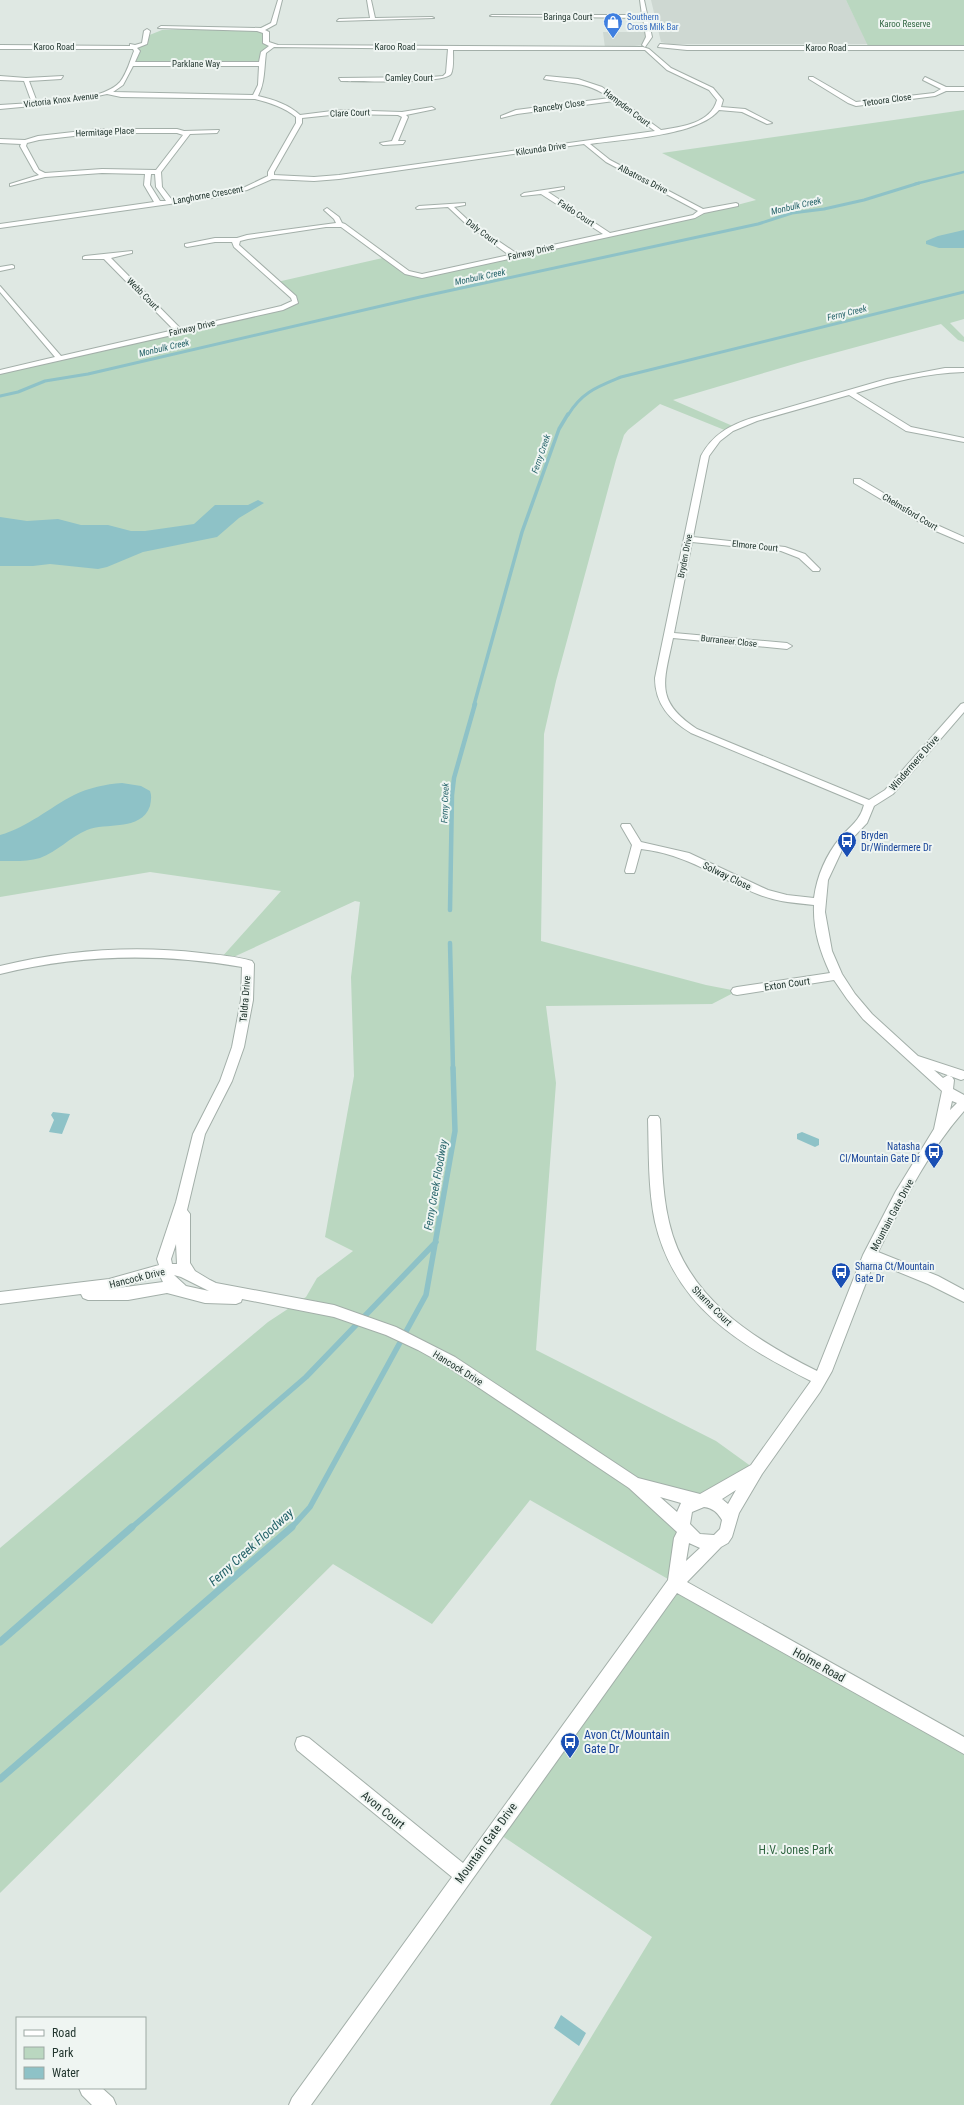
<svg xmlns="http://www.w3.org/2000/svg" width="964" height="2105" font-family="'Roboto Condensed',sans-serif">
  <style>
    .built { fill: #ced8d2 }
    .green { fill: #bad7c0 }
    .water { fill: #8ec2c7 }
    .lines { fill: none; stroke-linecap: round; stroke-linejoin: round }
    .stream-far5 { stroke: #8ec2c7; stroke-width: 2.5 }
    .stream-far4 { stroke: #8ec2c7; stroke-width: 3 }
    .stream-far3 { stroke: #8ec2c7; stroke-width: 3.5 }
    .stream-far2 { stroke: #8ec2c7; stroke-width: 4.5 }
    .stream-far1 { stroke: #8ec2c7; stroke-width: 5.5 }
    .stream { stroke: #8ec2c7; stroke-width: 7 }
    .street-casing { stroke: #a3afa9; stroke-width: 2 }
    .street { fill: #fff; fill-rule: evenodd }
    .labels { text-anchor: middle; dominant-baseline: central; stroke-width: 4; stroke-linejoin: round; paint-order: stroke }
    .far-street-label { font-size: 9px; fill: #22362f; stroke: #eff5f2 }
    .far-shop-label { font-size: 9px; fill: #366cbe; stroke: #eff5f2; text-anchor: start }
    .far-park-label { font-size: 9px; fill: #326743; stroke: #eff5f2 }
    .far-water-label { font-size: 9px; font-style: italic; fill: #256369; stroke: #eff5f2 }
    .street-label { font-size: 10px; fill: #22362f; stroke: #eff5f2 }
    .transit-label { font-size: 10px; fill: #164399; stroke: #eff5f2; text-anchor: start }
    .water-label { font-size: 11px; font-style: italic; fill: #256369; stroke: #eff5f2 }
    .near-street-label { font-size: 12px; fill: #22362f; stroke: #eff5f2 }
    .near-transit-label { font-size: 12px; fill: #164399; stroke: #eff5f2; text-anchor: start }
    .near-park-label { font-size: 12px; fill: #326743; stroke: #eff5f2 }
    .near-water-label { font-size: 13px; font-style: italic; fill: #256369; stroke: #eff5f2 }
  </style>
  <rect width="100%" height="100%" fill="#dfe8e3"/>
  <path class="built" d="M651 0H846L868 44H669L661 42Z
    M603 32H648L645 45 612 48H605Z"/>
  <path class="green" d="M846 0H964V48H869Z
    M192 29 264 30 265 40 272 46 267 49 261 64H131L135 47 142 45 147 36 162 30Z
    M964 110V319L950 323 964 337V342L958 340 941 324 801 362 673 400 735 427 727 431 660 404 628 430 624 435 616 460 556 681 544 734 541 941 706 985 737 991 712 1004 546 1006 556 1083 536 1350 716 1441 752 1467 707 1499 635 1484 684 1528 675 1583 530 1500 432 1624 333 1564 0 1893V1548L268 1322 306 1297 317 1278 353 1251 325 1237 354 1076 351 977 360 902 355 901 227 960 221 958 281 891 150 872 0 897V372L295 303 277 282 387 257 416 275 695 216 756 200 662 153Z
    M679 1593 964 1750V2105H550L652 1937 495 1831 659 1605Z"/>
  <path class="water" d="M964 230V248H939L926 244V241L938 236Z
    M258 500 264 503 239 518 217 537 143 552 107 567 98 569 50 564 33 566H0V517L27 521 58 519 81 525H108L131 531H145L194 524 215 505H248Z
    M122 783 141 786 150 791C152 796 151 801 150 806 141 832 105 822 87 830 70 837 57 852 40 858 27 862 13 861 0 861V835C28 827 49 808 74 795 88 788 106 784 122 783Z
    M53 1112 70 1114 62 1134 49 1132 54 1120 51 1115Z
    M802 1132 819 1139V1145L815 1147 797 1139V1134Z
    M561 2015 586 2033 579 2046 554 2028Z"/>
  <g class="lines">
    <path class="stream-far5" d="M915 184 964 172"/>
    <path class="stream-far4" d="M0 396 18 392 45 381 88 374 420 297 758 224 792 213 824 209 864 200 919 183
      M568 415C582 392 597 387 621 377L964 292"/>
    <path class="stream-far3" d="M474 705 522 532 559 429 568 414"/>
    <path class="stream-far2" d="M450 910 452 795 454 778 475 704
      M450 943 453 1069"/>
    <path class="stream-far1" d="M131 1528 306 1377 436 1242
      M291 1528 310 1507 426 1295 455 1131 453 1068"/>
    <path class="stream" d="M0 1642 132 1527
      M0 1779 292 1527"/>
    <defs>
      <path id="street" d="M278 0H282L276 24 265 30 269 32V42L278 45 643 47 649 49 671 68 713 88 723 100 721 107 745 109 772 123 767 124 742 112 719 110C698 136 624 139 590 144L610 160 703 209 736 203 738 204V206L704 213 695 218 422 278 405 274 341 227H326L248 239 240 241 239 245 296 296 298 303 283 310 0 374V370L55 357 0 292V286L61 356 174 330 104 259H83V257L85 256 132 251V253L111 258 181 329 281 306 292 301 291 298 234 247 232 242H215L187 247 185 246V244L215 238H237L247 235 336 223 334 219 324 210 327 208 339 217 342 223 345 224 409 271 422 274 509 255 465 223 448 207 417 209 416 208 419 206 465 203V205L454 207 469 221 516 253 603 234 541 194 522 196 521 195 524 193 564 187V189L548 192 610 233 693 215 698 211 606 162 584 144 339 179 314 181 272 179 247 190 219 197 0 228V224L154 202 144 185 145 174 102 173 45 177 10 186V184L39 175 34 171 20 146 21 144 0 143V139L25 140 38 136 100 129H177L184 131 219 130 217 133 190 134 161 172 162 187 172 200 243 188 268 176V172L296 123V117C284 107 270 103 255 99L121 97 107 94 64 103 0 109V105L32 103 24 81 0 80V76L26 78 63 76 61 79 29 81 37 102C59 101 105 99 120 82 127 73 130 61 134 51L133 49H0V45L130 46V44L135 45 142 43 144 31 147 29 150 31 147 44 137 48 140 51 135 62H259L261 52 269 46 263 43V33L257 31 158 28 161 26 261 28 271 23ZM274 47 448 49 446 73 443 76 431 77 339 78 341 81C357 81 445 84 451 74 454 68 453 56 453 50H645L667 70 709 90 717 100C711 123 682 127 661 130L602 87 578 79 546 76 544 79C570 84 587 81 610 98L516 110 501 116V118L517 114 614 101 655 131 339 175 314 177 274 175V172L302 123V118L340 114 398 115 402 117 392 141 380 143 383 145 403 144 405 141H398L408 117 406 115 435 109 432 107 402 112 340 110 300 115C288 104 274 100 258 96 265 83 264 68 266 53ZM133 66H259L258 85 253 95 113 92 123 85ZM100 133H177L183 135 156 170 102 169 45 173 39 170 26 146 27 143 39 140ZM151 174H155L156 187 166 201H160L150 185Z
        M367 0H371L375 18 432 17 434 18 337 21 339 19 370 18Z
        M640 0H644L652 37 645 47 642 45 646 37 643 18 490 16 492 15H642Z
        M660 44 687 46H964V50H687L658 47Z
        M809 77H813L856 102 934 93 941 89 923 80 925 77 946 87H964V91H946L935 96 856 106 848 103 809 79Z
        M12 265 14 266V268L0 271V267Z
        M945 368H964V372C926 373 892 382 856 393L911 427 964 438V442L906 431 849 395 757 421 733 431 720 441 709 456 693 537 785 547 805 554 820 569 819 571H813L799 558 781 551 692 542 674 633 787 643 792 646 787 649 673 638C664 682 654 701 697 729L869 800 885 790 961 704 964 703V712L893 794 874 806 867 823 843 848 828 880 825 912 832 951 842 974 855 994 872 1014 918 1056 964 1071V1079L961 1080 934 1070 943 1078 948 1075 952 1077 954 1080 953 1089 964 1095V1111C927 1153 903 1203 878 1252L938 1276 964 1290V1302L928 1284 874 1262 832 1371 820 1392 762 1474 739 1513 732 1537 728 1543 721 1547 687 1582 964 1737V1754L677 1593 311 2105H289L292 2098 452 1877 297 1750 295 1744 297 1738 303 1736 309 1738 463 1863 668 1580 674 1538 677 1532 629 1488 445 1365 418 1350 386 1335 334 1317 242 1299 241 1302 236 1304 205 1303 167 1293 128 1300H88L83 1298 81 1294 0 1304V1292L109 1279 159 1265 157 1259 176 1202 193 1134 220 1081 232 1047 241 1000 242 967C160 953 81 954 0 974V966C66 950 133 945 201 953 218 955 236 956 252 961L254 964 253 1000 244 1047 232 1081 205 1134 187 1210 190 1214V1263L195 1271 210 1280 216 1283 334 1305 396 1327 455 1357 638 1478 700 1494 751 1465 811 1381C740 1345 675 1307 655 1222 648 1189 649 1153 648 1119L650 1116H658L660 1119C662 1153 661 1188 669 1222 686 1297 753 1339 817 1371L863 1255 896 1191 934 1129 942 1091 863 1019 847 999 834 980 737 995 733 994 731 991 733 988 737 987 830 973C820 951 813 930 814 905 796 903 777 902 760 895 719 879 687 854 641 849L635 871 634 873H626L625 871 632 845 621 826 622 824H630L641 842 689 853 768 890 787 895 814 898C817 876 826 855 840 838 850 826 860 821 864 805L691 733C670 720 655 704 655 678L701 456C712 435 730 425 752 418L887 379ZM952 1101 957 1103 950 1110ZM176 1244 177 1264H172L171 1259ZM174 1275 181 1277 209 1291 186 1286ZM160 1276 163 1282 118 1288ZM736 1490 728 1504 722 1499ZM660 1497 681 1503 677 1512ZM704 1507C713 1508 718 1513 722 1520L720 1529 714 1535 700 1534 690 1524 692 1512ZM689 1543 700 1548 686 1561Z
        M854 479H860L937 525 964 537V543L931 529 854 483Z
        M79 2088H102L113 2098 116 2105H92L82 2095Z"/>
    </defs>
    <use href="#street" class="street-casing"/>
    <use href="#street" class="street"/>
  </g>
  <defs>
    <symbol id="shop-pin" viewBox="-11 -11 22 30"><path d="M0 17L-7.5 6A9.5 9.5 0 1 1 7.5 6Z" fill="#3f7fe0" stroke="#eff5f2"/><path d="M-5-2.5h2.3a2.7 3.5 0 0 1 5.4 0H5L5.5 6h-11ZM-1.5-2.5h3a1.5 2.3 0 0 0-3 0Z" fill="#fff"/></symbol>
    <symbol id="bus-pin" viewBox="-11 -11 22 30"><path d="M0 17L-7.5 6A9.5 9.5 0 1 1 7.5 6Z" fill="#1a4fb4" stroke="#eff5f2"/><path d="M-5-6H5V4H4V6H2V4H-2V6H-4V4H-5ZM-3.5-4V0h7V-4ZM-3.5 1.2v1.5H-2V1.2ZM2 1.2v1.5H3.5V1.2Z" fill="#fff"/></symbol>
  </defs>
  <g fill-rule="evenodd">
    <use href="#shop-pin" x="602" y="11" width="22" height="30"/>
    <use href="#bus-pin" x="836" y="830" width="22" height="30"/>
    <use href="#bus-pin" x="923" y="1141" width="22" height="30"/>
    <use href="#bus-pin" x="830" y="1261" width="22" height="30"/>
    <use href="#bus-pin" x="559" y="1731" width="22" height="30"/>
  </g>
  <g class="labels">
    <g class="far-street-label">
      <text x="568" y="17">Baringa Court</text>
      <text x="54" y="47">Karoo Road</text>
      <text x="395" y="47">Karoo Road</text>
      <text x="826" y="48">Karoo Road</text>
      <text x="196" y="64">Parklane Way</text>
      <text x="409" y="78">Camley Court</text>
      <text transform="translate(61 100) rotate(-7)">Victoria Knox Avenue</text>
      <text transform="translate(887 100) rotate(-8)">Tetoora Close</text>
      <text transform="translate(559 106) rotate(-8)">Ranceby Close</text>
      <text transform="translate(627 108) rotate(37)">Hampden Court</text>
      <text transform="translate(350 113) rotate(-2)">Clare Court</text>
      <text transform="translate(105 132) rotate(-3)">Hermitage Place</text>
      <text transform="translate(541 149) rotate(-8)">Kilcunda Drive</text>
      <text transform="translate(643 179) rotate(27)">Albatross Drive</text>
      <text transform="translate(208 195) rotate(-10)">Langhorne Crescent</text>
      <text transform="translate(576 213) rotate(33)">Faldo Court</text>
      <text transform="translate(482 232) rotate(36)">Daly Court</text>
      <text transform="translate(531 252) rotate(-13)">Fairway Drive</text>
      <text transform="translate(143 294) rotate(45)">Webb Court</text>
      <text transform="translate(192 328) rotate(-13)">Fairway Drive</text>
      <text transform="translate(910 512) rotate(31)">Chelmsford Court</text>
      <text transform="translate(755 546) rotate(6)">Elmore Court</text>
      <text transform="translate(685 556) rotate(-79)">Bryden Drive</text>
      <text transform="translate(729 641) rotate(6)">Burraneer Close</text>
    </g>
    <g class="far-shop-label">
      <text x="627" y="17">Southern<tspan x="627" dy="10">Cross Milk Bar</tspan></text>
    </g>
    <g class="far-park-label">
      <text x="905" y="24">Karoo Reserve</text>
    </g>
    <g class="far-water-label">
      <text transform="translate(796 206) rotate(-13)">Monbulk Creek</text>
      <text transform="translate(480 277) rotate(-12)">Monbulk Creek</text>
      <text transform="translate(847 313) rotate(-14)">Ferny Creek</text>
      <text transform="translate(164 348) rotate(-13)">Monbulk Creek</text>
      <text transform="translate(541 454) rotate(-71)">Ferny Creek</text>
      <text transform="translate(445 803) rotate(-88)">Ferny Creek</text>
    </g>
    <g class="street-label">
      <text transform="translate(914 763) rotate(-49)">Windermere Drive</text>
      <text transform="translate(727 876) rotate(26)">Solway Close</text>
      <text transform="translate(787 984) rotate(-8)">Exton Court</text>
      <text transform="translate(245 999) rotate(-85)">Taldra Drive</text>
      <text transform="translate(892 1215) rotate(-62)">Mountain Gate Drive</text>
      <text transform="translate(137 1278) rotate(-14)">Hancock Drive</text>
      <text transform="translate(712 1306) rotate(45)">Sharna Court</text>
      <text transform="translate(458 1368) rotate(32)">Hancock Drive</text>
    </g>
    <g class="transit-label">
      <text x="861" y="835">Bryden<tspan x="861" dy="12">Dr/Windermere Dr</tspan></text>
      <text x="920" y="1146" text-anchor="end">Natasha<tspan x="920" dy="12">Cl/Mountain Gate Dr</tspan></text>
      <text x="855" y="1266">Sharna Ct/Mountain<tspan x="855" dy="12">Gate Dr</tspan></text>
    </g>
    <g class="water-label">
      <text transform="translate(436 1185) rotate(-80)">Ferny Creek Floodway</text>
    </g>
    <g class="near-street-label">
      <text transform="translate(819 1665) rotate(29)">Holme Road</text>
      <text transform="translate(383 1810) rotate(39)">Avon Court</text>
      <text transform="translate(486 1843) rotate(-54)">Mountain Gate Drive</text>
    </g>
    <g class="near-transit-label">
      <text x="584" y="1735">Avon Ct/Mountain<tspan x="584" dy="14">Gate Dr</tspan></text>
    </g>
    <g class="near-park-label">
      <text x="796" y="1850">H.V. Jones Park</text>
    </g>
    <g class="near-water-label">
      <text transform="translate(251 1547) rotate(-42)">Ferny Creek Floodway</text>
    </g>
  </g>
  <rect x="16" y="2017" width="130" height="72" fill="#eff5f2" stroke="#9da9a4"/>
  <rect x="24" y="2030" width="20" height="6" fill="#ffffff" stroke="#9da9a4"/>
  <text x="52" y="2037" font-size="12" fill="#22362f">Road</text>
  <rect x="24" y="2047" width="20" height="12" fill="#bad7c0" stroke="#9da9a4"/>
  <text x="52" y="2057" font-size="12" fill="#22362f">Park</text>
  <rect x="24" y="2067" width="20" height="12" fill="#8ec2c7" stroke="#9da9a4"/>
  <text x="52" y="2077" font-size="12" fill="#22362f">Water</text>
</svg>
